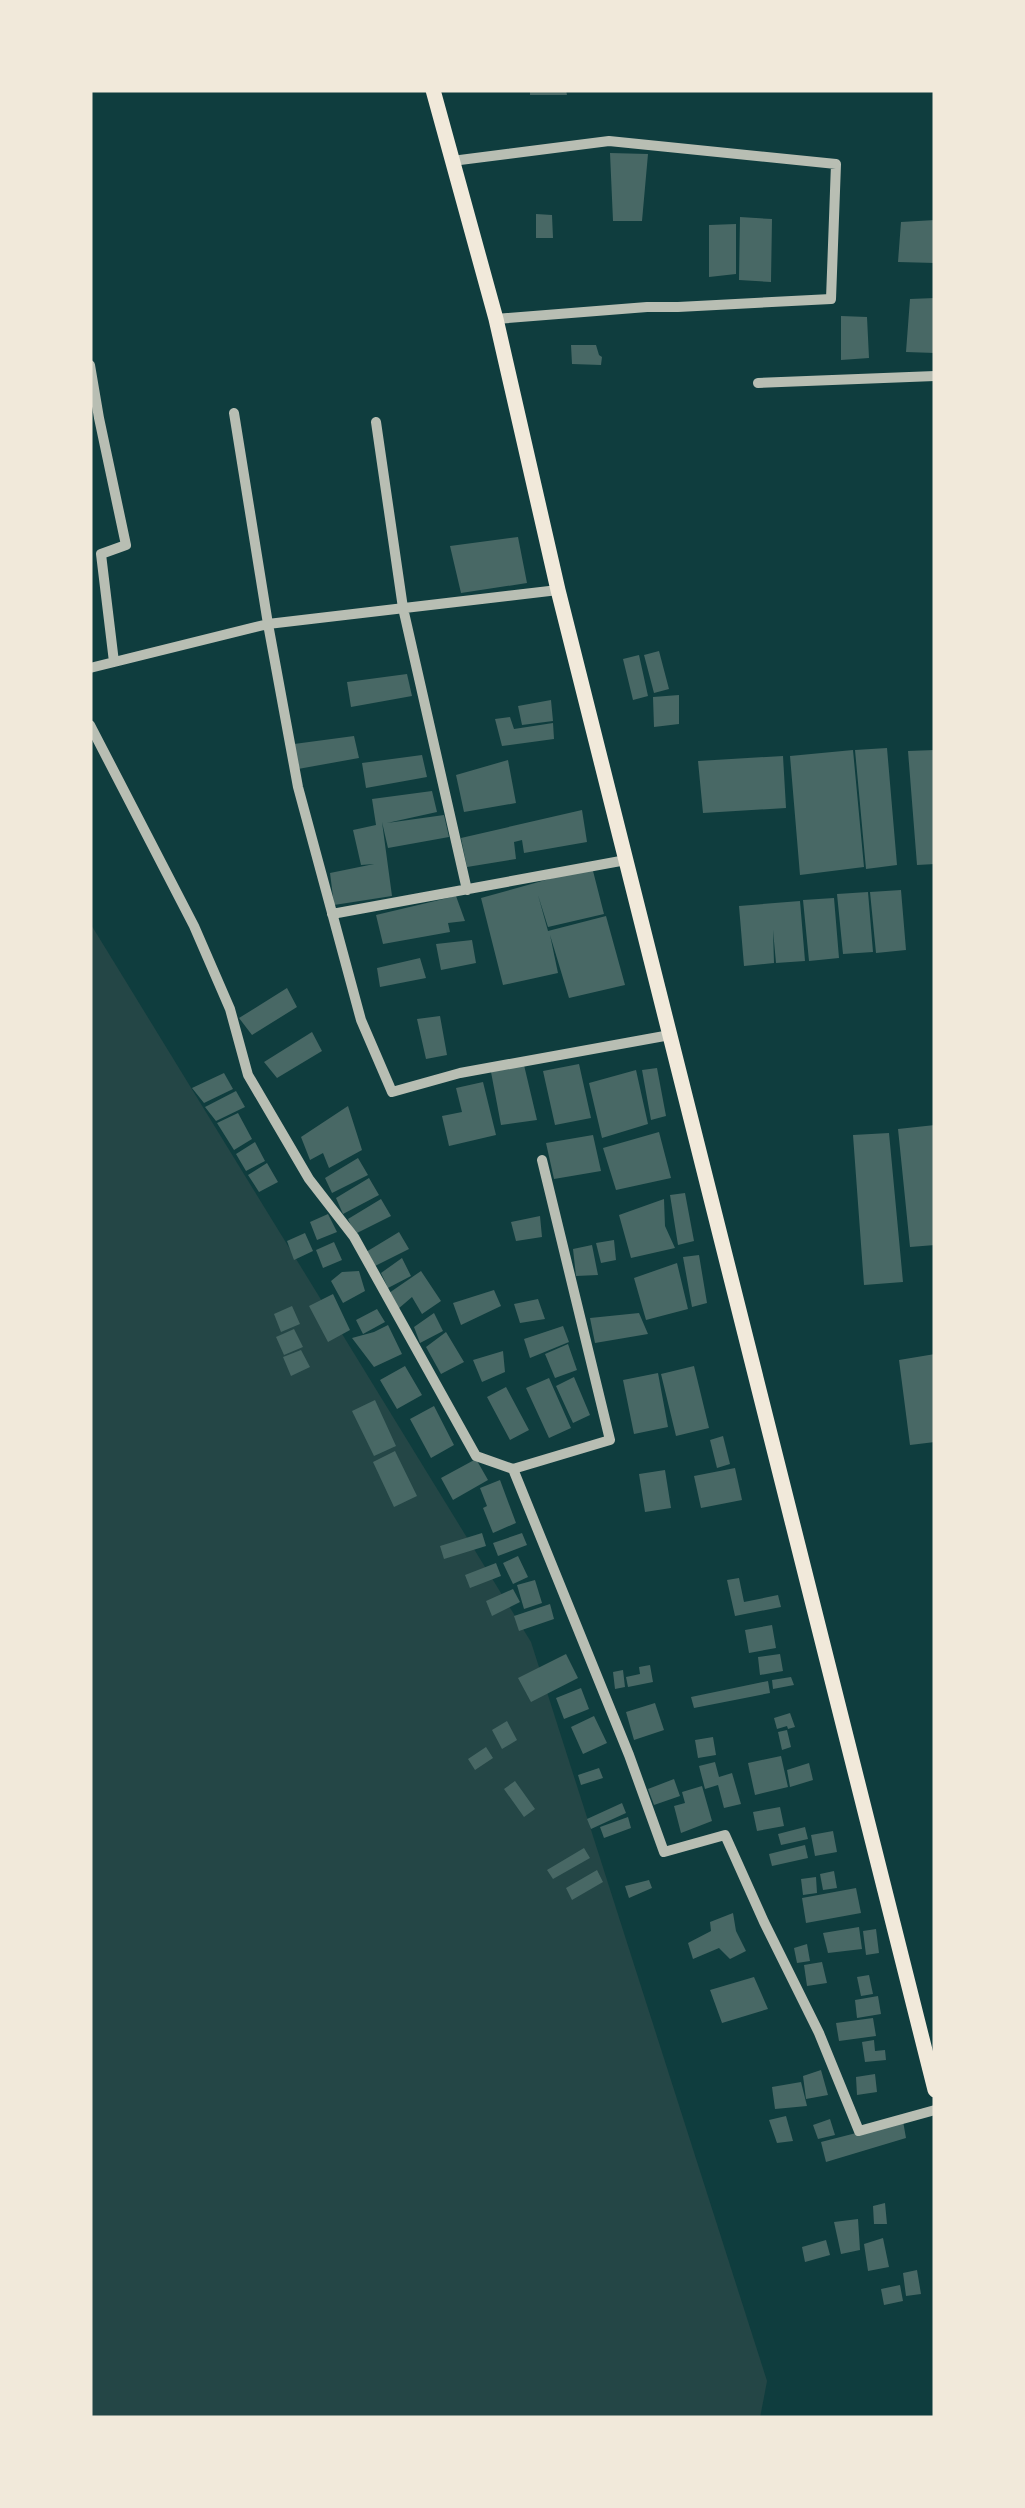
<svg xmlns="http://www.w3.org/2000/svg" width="1025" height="2508" font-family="Figtree,sans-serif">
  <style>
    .green { fill: #244646 }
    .building { fill: #486865 }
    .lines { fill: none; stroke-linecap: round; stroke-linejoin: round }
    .minor { stroke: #b8beb3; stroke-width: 10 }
    .primary { stroke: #f1e9da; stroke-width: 15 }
  </style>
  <rect width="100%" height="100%" fill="#0f3d3e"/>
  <path class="green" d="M90 923 531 1642 767 2381 760 2418H90Z"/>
  <path class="building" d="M530 90H566L567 95H530Z
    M610 153 648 154 642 221H613Z
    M536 214 552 215 553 238H536Z
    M740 217 772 219 771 282 739 280Z
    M935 220V263L898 262 901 222Z
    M736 224V274L709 277V225Z
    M935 298V353L906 352 910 299Z
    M841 316 867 317 869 358 841 360Z
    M571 345H596L599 355 602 357 601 365 572 364Z
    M518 537 527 583 461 593 450 546Z
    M659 651 669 689 654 693 644 655Z
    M639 655 648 696 633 700 623 659Z
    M407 674 412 696 351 707 347 682Z
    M679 695V724L654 727 653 697Z
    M551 700 553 721 522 725 518 706Z
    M510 717 514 729 553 723 554 739 502 746 495 719Z
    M354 736 359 758 298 769 294 744Z
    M887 748 897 865 866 869 855 750Z
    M853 750 864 867 800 875 790 756Z
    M935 750V864L917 865 908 751Z
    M422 755 427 777 366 788 362 763Z
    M783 756 786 808 703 813 698 761Z
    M508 760 516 803 464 812 456 775Z
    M432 791 437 812 387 823 444 815 449 837 388 848 382 822 392 896 334 905 330 873 374 864 361 865 353 830 376 825 372 799Z
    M582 810 587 842 524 853 522 840 514 842 516 859 467 867 461 838Z
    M592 867 604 914 548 927 538 895 548 931 606 916 625 985 569 998 550 935 558 973 503 985 481 898Z
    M901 890 906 950 876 953 870 892Z
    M868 892 873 952 843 954 837 894Z
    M456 896 465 921 448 923 450 932 383 944 376 915Z
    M834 898 839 958 809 961 803 900Z
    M800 901 805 961 776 963 773 930 774 963 744 966 739 906Z
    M472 940 476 963 441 970 436 944Z
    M420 958 426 978 380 987 377 968Z
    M287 988 297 1007 252 1035 239 1018Z
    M440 1016 447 1055 426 1059 417 1019Z
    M312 1032 322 1051 277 1078 264 1062Z
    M579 1064 591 1118 555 1125 543 1071Z
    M524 1065 537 1120 501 1125 491 1072Z
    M657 1068 666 1116 651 1120 642 1070Z
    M636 1070 648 1124 602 1138 589 1083Z
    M224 1073 233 1089 204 1103 192 1088Z
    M483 1082 496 1135 449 1146 442 1116 462 1112 456 1088Z
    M236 1091 245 1107 216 1121 205 1107Z
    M348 1106 362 1150 329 1168 323 1153 310 1160 301 1137Z
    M238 1113 252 1139 234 1150 217 1123Z
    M935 1125V1245L910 1247 898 1129Z
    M659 1132 671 1178 616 1190 603 1148Z
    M889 1133 903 1282 864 1285 853 1135Z
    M593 1135 601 1171 554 1179 546 1143Z
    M255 1142 265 1161 246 1171 236 1154Z
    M358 1158 368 1175 332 1193 325 1178Z
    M267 1163 278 1182 259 1192 248 1175Z
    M369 1178 379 1195 343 1214 336 1198Z
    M685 1193 694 1241 678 1245 670 1195Z
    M381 1199 391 1216 355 1234 348 1219Z
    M664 1199 665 1226 675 1248 631 1258 619 1215Z
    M328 1214 337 1232 317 1240 310 1222Z
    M540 1216 542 1237 516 1241 511 1222Z
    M399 1232 409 1249 373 1267 366 1252Z
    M305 1233 313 1251 294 1260 287 1241Z
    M614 1240 616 1260 601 1263 596 1243Z
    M334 1242 342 1260 323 1268 316 1250Z
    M592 1245 598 1275 576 1276 573 1249Z
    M699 1255 707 1303 692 1307 683 1257Z
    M402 1258 411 1276 388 1288 381 1273Z
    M677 1263 688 1309 646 1320 634 1278Z
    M359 1271 365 1291 343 1303 331 1281 342 1272Z
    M421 1271 441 1301 422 1314 412 1297 398 1309 389 1293Z
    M494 1290 501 1306 461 1325 453 1303Z
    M333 1294 350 1330 328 1342 309 1306Z
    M538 1299 545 1319 520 1323 514 1304Z
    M292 1306 300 1324 281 1332 274 1314Z
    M377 1309 385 1322 363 1334 356 1320Z
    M434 1313 443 1331 420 1343 414 1327Z
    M639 1313 648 1334 595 1343 590 1318Z
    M388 1325 402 1354 374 1367 352 1338 374 1332Z
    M563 1326 569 1342 530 1358 524 1339Z
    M294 1329 303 1347 284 1355 276 1337Z
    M446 1332 464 1362 441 1374 426 1347Z
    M568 1344 577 1370 555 1378 545 1354Z
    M301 1350 310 1367 291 1376 283 1357Z
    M503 1351 505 1372 482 1382 473 1360Z
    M935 1354V1442L910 1445 899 1360Z
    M405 1366 422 1395 397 1409 380 1380Z
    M694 1366 709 1428 676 1436 661 1374Z
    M658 1373 668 1427 634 1434 623 1380Z
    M574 1377 590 1415 573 1423 556 1386Z
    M549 1378 571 1428 549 1438 526 1388Z
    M506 1387 529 1430 510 1440 487 1397Z
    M375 1400 396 1446 374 1456 352 1411Z
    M434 1406 454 1445 431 1458 410 1419Z
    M723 1436 730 1464 717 1468 710 1440Z
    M395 1451 417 1496 394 1507 373 1462Z
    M476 1459 488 1480 453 1500 441 1478Z
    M735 1468 742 1500 701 1508 694 1476Z
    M665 1470 671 1508 645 1512 639 1474Z
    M500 1480 516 1523 493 1533 483 1508 487 1506 480 1488Z
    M482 1533 486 1546 444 1559 440 1546Z
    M522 1533 527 1545 498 1556 493 1543Z
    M518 1556 528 1577 513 1584 503 1563Z
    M496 1563 501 1576 470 1588 465 1575Z
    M739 1578 744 1602 778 1595 781 1607 735 1616 727 1580Z
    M535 1580 542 1603 524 1609 517 1585Z
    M513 1589 520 1602 492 1616 486 1601Z
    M550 1604 554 1619 519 1631 514 1616Z
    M772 1625 776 1648 749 1653 745 1630Z
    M566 1654 578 1678 531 1702 518 1678Z
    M780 1654 783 1671 760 1675 758 1657Z
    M650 1665 653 1682 628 1687 626 1677 640 1674 639 1667Z
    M623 1670 625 1687 615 1689 613 1672Z
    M791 1677 794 1685 773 1689 772 1680Z
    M768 1681 770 1693 694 1708 691 1697Z
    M581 1688 589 1709 564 1719 556 1698Z
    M655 1703 664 1730 634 1740 626 1712Z
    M790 1713 795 1727 788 1729 787 1726 777 1729 774 1718Z
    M594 1716 607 1743 583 1754 571 1727Z
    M507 1721 517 1740 502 1749 492 1730Z
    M787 1730 791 1747 782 1750 778 1732Z
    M713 1737 716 1755 698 1758 695 1740Z
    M486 1747 493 1758 475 1770 468 1759Z
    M781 1756 788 1787 755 1795 748 1763Z
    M715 1762 719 1777 732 1773 741 1804 724 1808 718 1785 705 1789 699 1766Z
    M809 1763 813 1780 790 1787 787 1770Z
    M599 1768 603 1778 581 1785 578 1775Z
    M674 1779 680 1796 654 1805 648 1789Z
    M515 1781 535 1809 524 1817 504 1789Z
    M702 1786 712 1821 681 1833 674 1806 685 1803 682 1792Z
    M622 1803 626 1813 591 1829 587 1819Z
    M780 1807 784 1826 757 1831 753 1812Z
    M628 1817 631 1828 604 1838 600 1827Z
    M805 1827 808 1839 781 1845 778 1834Z
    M833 1831 837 1852 815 1856 811 1835Z
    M805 1845 808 1858 772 1866 769 1854Z
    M584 1848 590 1858 553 1879 547 1870Z
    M597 1870 603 1882 572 1900 566 1888Z
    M834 1871 837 1888 823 1890 820 1874Z
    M816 1877 817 1893 803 1895 801 1879Z
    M649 1880 652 1888 629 1898 625 1886Z
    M856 1888 861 1913 806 1923 802 1898Z
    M733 1913 736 1931 746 1951 730 1959 719 1948 693 1959 688 1943 711 1931 710 1922Z
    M859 1927 862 1949 828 1953 823 1933Z
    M876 1929 879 1953 866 1955 863 1931Z
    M807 1944 810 1961 797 1963 794 1948Z
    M822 1962 827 1983 807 1986 804 1965Z
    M869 1975 873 1994 861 1996 857 1977Z
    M754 1977 768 2009 722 2023 710 1990Z
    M878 1996 881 2014 857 2018 855 2000Z
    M873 2018 876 2036 839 2041 836 2023Z
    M874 2040 875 2051 885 2050 886 2060 865 2062 862 2042Z
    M821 2070 828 2095 806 2099 803 2076Z
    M875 2074 877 2092 857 2095 856 2077Z
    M801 2082 807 2106 775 2109 772 2087Z
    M786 2116 793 2141 777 2143 769 2120Z
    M830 2119 835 2135 818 2139 813 2125Z
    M903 2121 906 2138 826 2162 821 2142Z
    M885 2203 887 2224H874L873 2206Z
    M858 2219 860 2250 841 2254 834 2222Z
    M883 2238 889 2267 868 2271 864 2244Z
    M826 2240 830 2255 805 2262 802 2247Z
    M917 2270 921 2294 906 2296 903 2273Z
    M900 2285 903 2301 884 2305 881 2289Z"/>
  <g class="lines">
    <path class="minor" d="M452 161 609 141 836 164 831 299 678 307H647L496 319
      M90 365 99 418 126 545 101 554 114 662
      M758 383 935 376
      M234 413 268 624 298 787 361 1020 392 1092 460 1073 670 1035
      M376 422 403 608 467 890
      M90 668 268 624 558 590
      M90 725 194 926 230 1009 248 1075 309 1179 354 1237 476 1456 513 1469 629 1755 664 1852 725 1835 764 1922 819 2033 859 2131 935 2110
      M332 914 626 860
      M513 1469 610 1440 542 1160"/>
    <path class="primary" d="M433 90 496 319 558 590 935 2090"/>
  </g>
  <rect width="1025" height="2508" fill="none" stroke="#f1e9da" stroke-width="185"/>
</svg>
